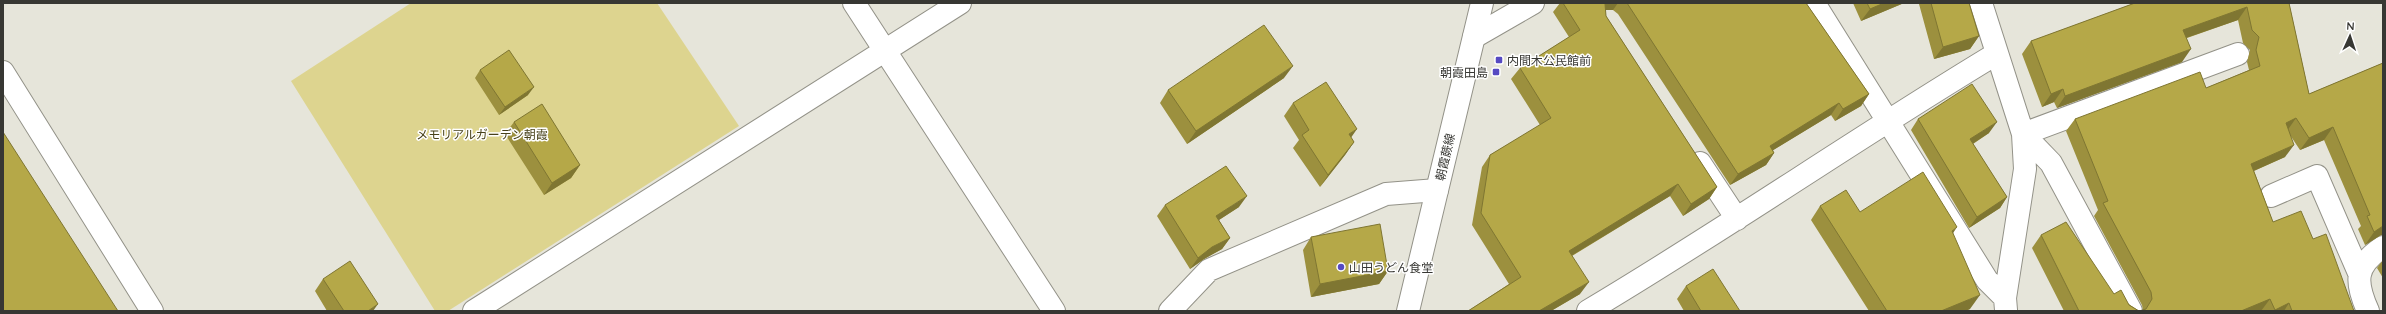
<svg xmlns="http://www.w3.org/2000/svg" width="2386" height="314" font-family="Quicksand,'Noto Sans JP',sans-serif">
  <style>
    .green { fill: #ddd48f }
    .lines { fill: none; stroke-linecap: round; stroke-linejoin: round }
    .minor-casing { stroke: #939288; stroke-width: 24 }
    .major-casing { stroke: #939288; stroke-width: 24 }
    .minor { stroke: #fff; stroke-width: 22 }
    .major { stroke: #fff; stroke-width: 22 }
    .wall { fill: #9c903e }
    .shaded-wall { fill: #7f7632 }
    .building { fill: #b5a848; stroke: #7f7632 }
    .poi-dot { fill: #564ac2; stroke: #fff; stroke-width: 1.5 }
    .labels { text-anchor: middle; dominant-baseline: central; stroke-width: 3; stroke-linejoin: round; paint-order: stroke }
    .poi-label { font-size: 12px; fill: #373733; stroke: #fff; text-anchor: start }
    .park-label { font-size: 12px; fill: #48421a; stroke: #fff }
    .street-label { font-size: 12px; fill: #373733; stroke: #fff }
  </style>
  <rect width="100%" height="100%" fill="#e6e5da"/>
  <path class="green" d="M411 3H657L739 126 448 311H435L291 81Z"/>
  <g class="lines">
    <defs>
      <path id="minor" d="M854 3 1054 311
        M1814 3 1987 280 2005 298
        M1981 3 2023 134 2025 169 2005 298 2006 310
        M1474 37 1533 3
        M3 72 152 311
        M1700 163 1737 219
        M2271 196 2317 176 2359 273
        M474 311 960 3
        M1170 311 1209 270 1386 194 1437 190
        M1588 311C1726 229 1858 137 1996 54
        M2131 311 2051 163 2023 134 2238 54
        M2368 311C2355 282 2354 266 2383 247"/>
      <path id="major" d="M1408 311 1482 3"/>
    </defs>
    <use href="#minor" class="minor-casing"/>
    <use href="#major" class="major-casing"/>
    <use href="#minor" class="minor"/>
    <use href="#major" class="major"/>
  </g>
  <path class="wall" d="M1560 3H1806L1869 94 1861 106 1835 121 1831 115 1773 150 1774 153 1766 165 1730 185 1618 14 1613 10H1605L1606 16 1717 187 1709 199 1683 216 1670 196 1572 256 1580 294 1551 311H1468L1509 284 1472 225 1482 167 1490 155 1540 125 1511 79 1520 68 1569 37 1553 12Z
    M1853 3H1904L1861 21Z
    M1919 3H1969L1979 36 1970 49 1934 59 1919 4Z
    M2135 3H2289L2309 94 2383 63 2381 235 2365 245 2358 229 2361 226 2324 140 2300 150 2290 135 2285 157 2254 171 2273 222 2313 239 2354 311H2064L2032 248 2041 235 2114 294 2139 311 2143 310 2142 305 2094 216 2098 210 2066 131 2075 119 2206 88 2249 70 2247 62 2250 50 2243 43 2238 20 2187 38 2182 62 2057 108 2054 102 2042 107 2022 54 2031 41Z
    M480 70 528 95 499 115 475 78Z
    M1284 78 1187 144 1160 103 1168 90Z
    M1293 103 1351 138 1354 142 1345 155 1320 187 1293 148 1299 140 1284 116Z
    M1918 119 1989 133 1973 144 2007 197 2000 208 1969 228 1911 130Z
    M514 122 580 165 571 178 544 195 505 134Z
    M1165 205 1239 207 1219 220 1230 238 1222 249 1204 259 1190 269 1157 216Z
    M1820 206 1860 212 1953 233 1970 309 1965 311H1869L1811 220Z
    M1311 237 1388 271 1379 284 1311 297 1303 250Z
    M2383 260V278L2377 268Z
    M323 279 373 311H327L315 291Z
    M1686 286 1740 311H1684L1677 299Z"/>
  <path class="shaded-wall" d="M1606 3H1618L1613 10H1602Z
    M1884 3H1904L1861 21 1870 9Z
    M2247 7 2238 20 2174 42 2183 30Z
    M1979 36 1970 49 1934 59 1943 47Z
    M2191 49 2182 62 2057 108 2065 96Z
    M1293 66 1284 78 1187 144 1196 131Z
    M534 87 528 95 499 115 505 107Z
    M2063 89 2054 102 2042 107 2051 94Z
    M1869 94 1861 106 1835 121 1843 109Z
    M1839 103 1831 115 1762 157 1770 146Z
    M2296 118 2287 131 2286 123Z
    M1997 122 1989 133 1963 150 1970 139Z
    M2333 127 2324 140 2300 150 2309 138Z
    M1357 129 1348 142 1349 134Z
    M1354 142 1345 155 1320 187 1328 175Z
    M2294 145 2285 157 2242 176 2251 164Z
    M1774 153 1766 165 1730 185 1738 174Z
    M580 165 571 178 544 195 552 183Z
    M1678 184 1670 196 1561 262 1569 251Z
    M1717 187 1709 199 1683 216 1691 204Z
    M1247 196 1239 207 1208 227 1216 216Z
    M2007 197 2000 208 1969 228 1977 217Z
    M2383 226V235H2381L2365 245 2374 232Z
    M1957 227 1948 241 1952 231Z
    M1230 238 1222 249 1204 259 1190 269 1198 258 1212 247Z
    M1388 271 1379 284 1311 297 1320 284Z
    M1589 282 1580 294 1551 311H1539Z
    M1980 295 1970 309 1965 311H1941Z
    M2270 299 2261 311H2241Z
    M2289 303 2284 311H2274L2275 310Z
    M378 304 373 311H368Z"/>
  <path class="building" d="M1563 3H1606L1605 4 1606 16 1717 187 1691 204 1678 184 1569 251 1589 282 1539 311H1468L1521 277 1481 213 1490 155 1551 118 1520 68 1580 30Z
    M1627 3H1806L1869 94 1843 109 1839 103 1770 146 1774 153 1738 174Z
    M1867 3H1884L1870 9Z
    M1931 3H1969L1979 36 1943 47Z
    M2135 3H2289L2309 94 2383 63V226L2374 232 2367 216 2370 215 2333 127 2309 138 2296 118 2286 123 2294 145 2251 164 2273 222 2301 211 2313 239 2326 234 2354 311H2292L2289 303 2275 310 2270 299 2241 311H2079L2041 235 2066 222 2114 294 2121 290 2129 305 2139 311 2146 309 2152 299 2151 292 2103 203 2108 201 2075 119 2200 72 2206 88 2260 66 2256 50 2259 37 2252 30 2247 7 2183 30 2191 49 2065 96 2063 89 2051 94 2031 41Z
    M1264 25 1293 66 1196 131 1168 90Z
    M509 50 534 87 505 107 480 70Z
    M1326 82 1357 129 1349 134 1354 142 1328 175 1302 135 1309 130 1293 103Z
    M1972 84 1997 122 1970 139 2007 197 1977 217 1918 119Z
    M542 104 580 165 552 183 514 122Z
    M3 132 118 311H3Z
    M1226 166 1247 196 1216 216 1230 238 1212 247 1198 258 1165 205Z
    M1923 172 1957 227 1952 231 1980 295 1941 311H1887L1820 206 1846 190 1860 212Z
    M1380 224 1388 271 1320 284 1311 237Z
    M350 261 378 304 368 311H344L323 279Z
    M1713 269 1740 311H1701L1686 286Z"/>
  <g class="poi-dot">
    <rect x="1495" y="56" width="8" height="8" rx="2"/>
    <rect x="1492" y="68" width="8" height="8" rx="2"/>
    <circle cx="1341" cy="267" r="4"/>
  </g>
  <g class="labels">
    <g class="poi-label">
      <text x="1507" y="60">内間木公民館前</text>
      <text x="1488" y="72" text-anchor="end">朝霞田島</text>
      <text x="1349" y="267">山田うどん食堂</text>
    </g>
    <g class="park-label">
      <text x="482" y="134">メモリアルガーデン朝霞</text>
    </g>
    <g class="street-label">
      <text transform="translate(1445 157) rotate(-77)">朝霞蕨線</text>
    </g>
  </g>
  <rect width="2386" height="314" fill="none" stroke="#373733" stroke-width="8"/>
  <g transform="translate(2350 36) rotate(3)" stroke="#ffffff" stroke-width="3" paint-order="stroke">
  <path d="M0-3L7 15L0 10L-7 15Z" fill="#373733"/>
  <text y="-6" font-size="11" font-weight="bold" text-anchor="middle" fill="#373733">N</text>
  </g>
</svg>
